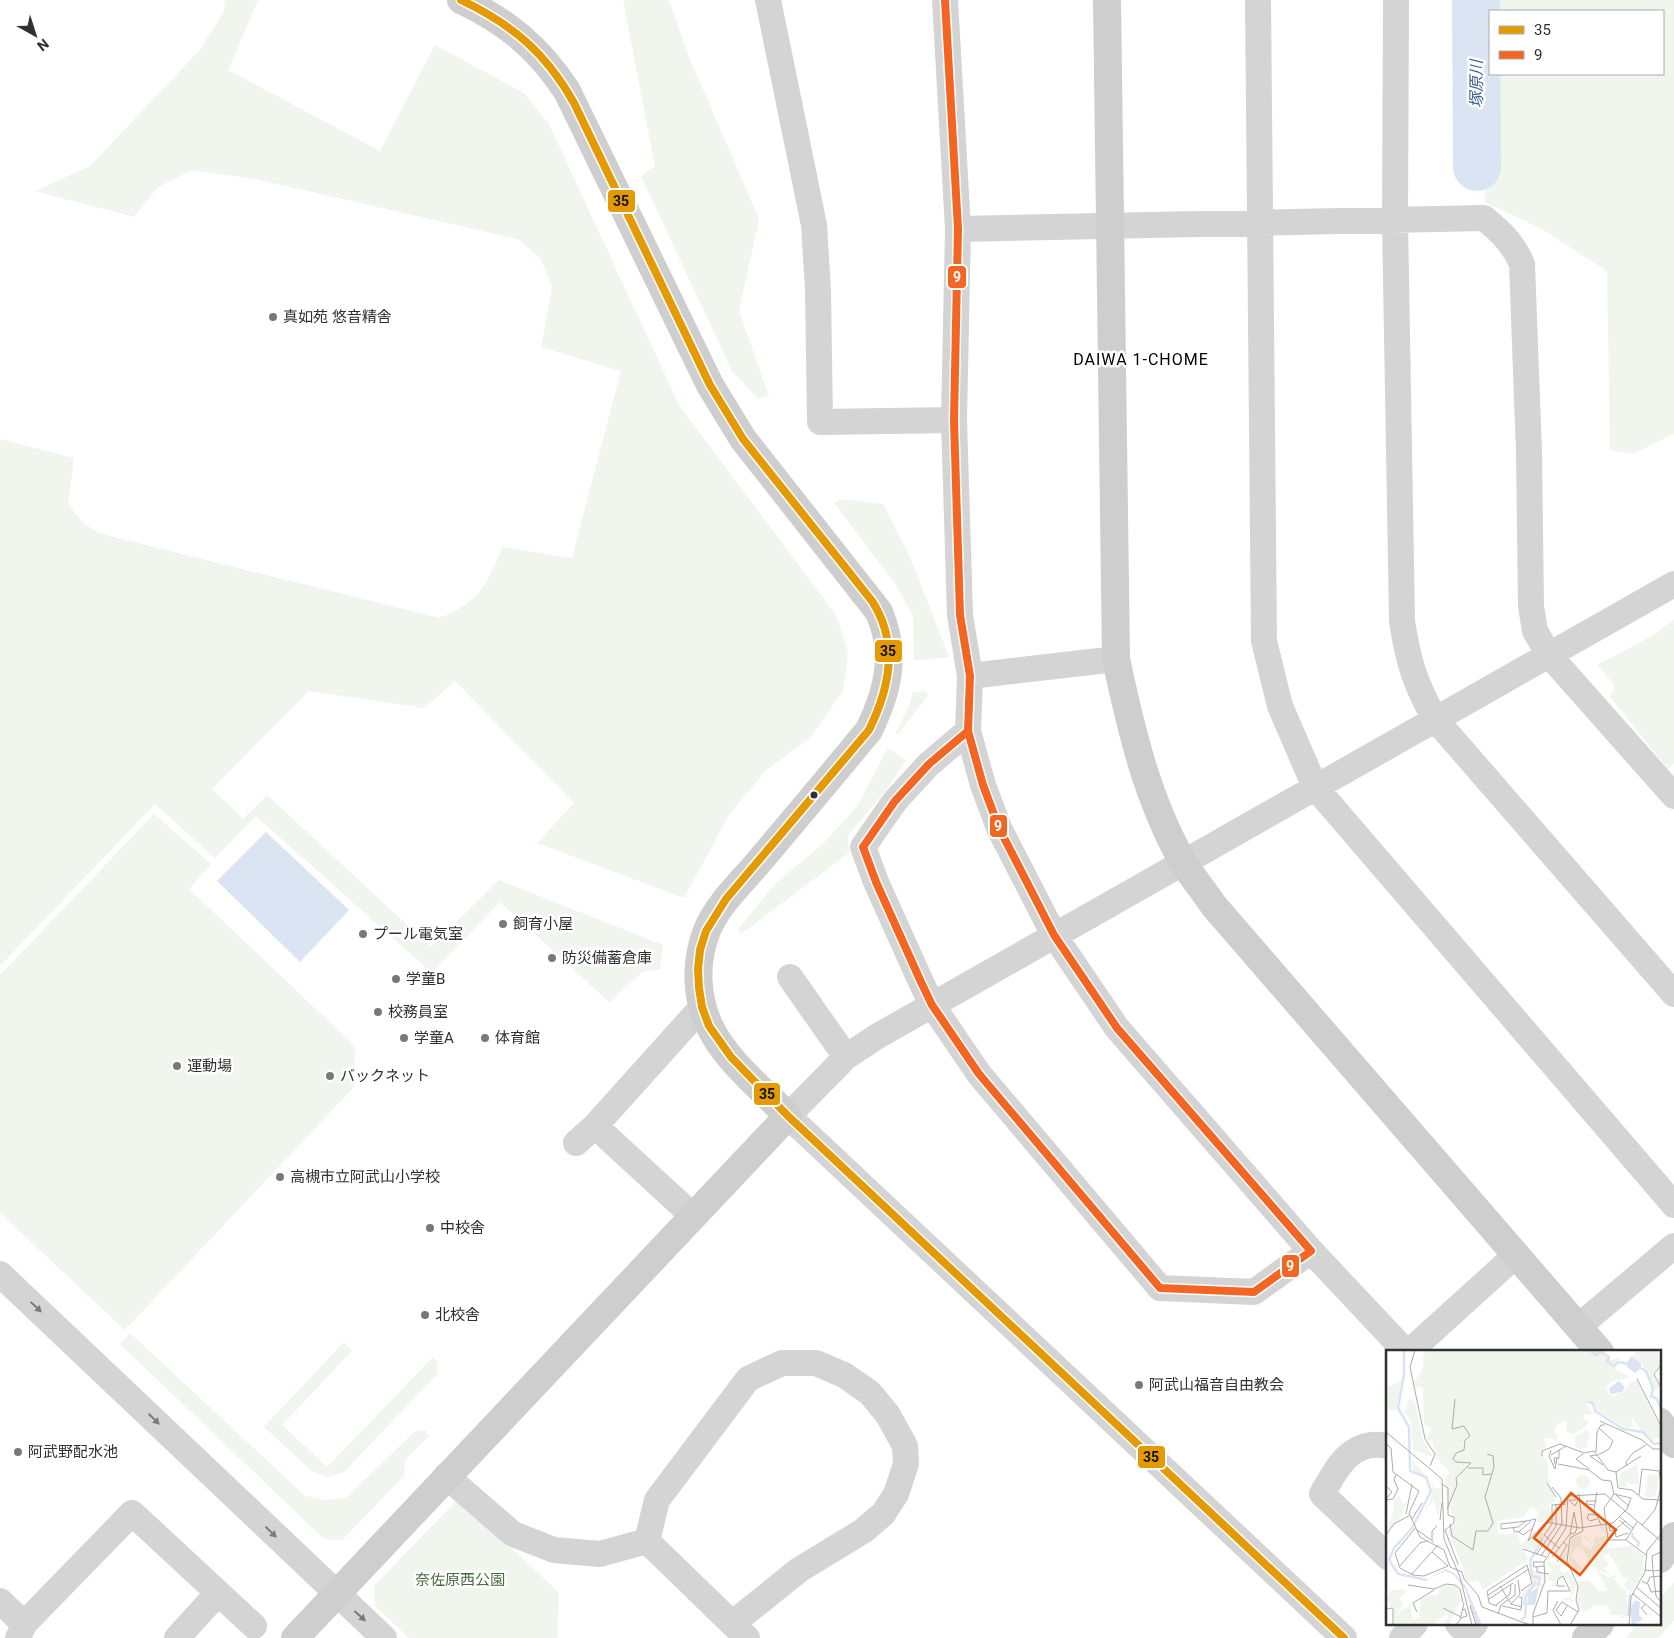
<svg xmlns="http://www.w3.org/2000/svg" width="1674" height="1638" font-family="Roboto,'Noto Sans JP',sans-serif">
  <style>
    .green { fill: #f0f5ed }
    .water { fill: #dbe4f2 }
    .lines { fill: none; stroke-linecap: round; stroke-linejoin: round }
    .river { stroke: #dbe4f2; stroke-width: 48 }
    .street { stroke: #d4d4d4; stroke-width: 26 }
    .secondary { stroke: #cecece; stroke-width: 28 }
    .bus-1-casing { stroke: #fff; stroke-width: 11 }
    .bus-2-casing { stroke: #fff; stroke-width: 11 }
    .bus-1 { stroke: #e39a05; stroke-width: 8 }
    .bus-2 { stroke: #f26522; stroke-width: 8 }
    .oneway { fill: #7a7a7a }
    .poi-dot { fill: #787878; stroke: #fff; stroke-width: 2 }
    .bus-dot { fill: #303030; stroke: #fff; stroke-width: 2 }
    .labels { text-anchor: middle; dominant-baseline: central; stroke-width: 5; stroke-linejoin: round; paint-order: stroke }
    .poi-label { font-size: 15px; fill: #303030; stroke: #fff; text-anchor: start }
    .park-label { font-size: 15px; fill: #496c3e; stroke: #fff }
    .water-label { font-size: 16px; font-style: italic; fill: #405f91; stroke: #fff }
    .neighbourhood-label { font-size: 16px; letter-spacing: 1px; fill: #000; stroke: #fff }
    .inset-river { fill: none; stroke: #dbe4f2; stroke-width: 2.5 }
    .inset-road { fill: none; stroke: #acacac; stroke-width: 1 }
    .view { fill: #e8590c; fill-opacity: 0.15; stroke: #e8590c; stroke-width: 2.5 }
    .inset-edge { fill: none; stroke: #303030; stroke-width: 2.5 }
    .line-badge { stroke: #fff; stroke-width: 2 }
    .badge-label { font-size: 14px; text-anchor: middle; font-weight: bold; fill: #fff }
    .pale-badge-label { font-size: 14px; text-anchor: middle; font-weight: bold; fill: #111 }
  </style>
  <rect width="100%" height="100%" fill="#fff"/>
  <path class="green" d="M225 0H258L228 70 380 151 435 45 524 93 549 124 679 405 837 617 848 653 843 691 810 738 765 771 729 815 684 898 537 843 574 803 455 681 424 708 309 691 212 789 243 819 267 795 431 947 499 880 663 945 660 969 642 972 609 1002 500 902 432 973 256 816 215 858 155 804 0 966V439L74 458 68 504 81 521 98 533 439 618C482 602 485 585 503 547L572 558 621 371 541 347 552 287 541 259 518 239 255 179 192 170 158 187 134 217 35 191 90 166 199 51 223 13Z
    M623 0H669L688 55 759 219 739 311 769 396 758 399 732 371 641 176 655 166Z
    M1492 0H1674V434L1632 454 1610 450 1607 271 1542 229 1485 202 1490 74H1663V11H1493Z
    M840 499 883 504 911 559 949 657 914 661 913 616 894 582 834 503Z
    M1674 620V763L1668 769 1610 697 1615 685 1597 665 1650 637Z
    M926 691 928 696 897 735 896 733 911 701 912 693Z
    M888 748 906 761 886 790 848 836 849 853 741 934 738 929 776 883 823 844 858 805Z
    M154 814 211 864 189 889 355 1046 354 1087 125 1330 0 1213V975Z
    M130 1333 305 1496 326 1500 346 1498 414 1432 425 1430 429 1436 405 1460 404 1476 342 1540 324 1539 120 1344Z
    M344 1342 352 1351 282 1425 327 1467 433 1357 438 1363 437 1374 344 1472 327 1477 313 1472 264 1427Z
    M459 1498 559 1593 557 1638H409L375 1606 374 1586Z
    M1674 1582V1621L1658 1638H1626L1638 1624H1660V1598Z"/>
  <path class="water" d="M266 832 349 910 300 962 217 881Z"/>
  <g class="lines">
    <path class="river" d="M1476 0 1477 167"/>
    <path class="street" d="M768 0 814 225 818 290 820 422 954 420
      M945 0 958 229 954 420 960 615 970 676 968 731 983 785 999 828 1054 935 1117 1028 1311 1251 1254 1292 1160 1288 979 1074 932 1005 921 982 876 882 863 847 895 801 929 764 968 731
      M1258 0 1264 641 1280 706 1315 787 1674 1205
      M1396 0 1395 220 1402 621C1408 661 1415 684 1435 719L1674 994
      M958 229 1484 218C1501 232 1513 243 1522 264L1529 452 1531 606 1535 631 1549 655 1674 796
      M970 676 1116 659
      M790 977 846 1057
      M576 1143 595 1126
      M693 1216 595 1126 702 1007
      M1311 1251 1406 1352
      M0 1274 384 1638
      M1578 1327 1674 1246
      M1409 1352 1516 1255
      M1388 1446C1352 1438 1337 1467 1322 1494L1388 1557
      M446 1476 513 1534 554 1550 600 1554 647 1541 747 1638
      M647 1541 657 1500 748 1379 782 1363H816L844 1375 870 1393 888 1415 905 1446 906 1464 896 1494 883 1514 863 1531 799 1570 733 1623
      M0 1601 24 1624
      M1458 1624 1467 1633 1475 1624
      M18 1638 24 1624 132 1513 254 1626
      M177 1638 218 1593
      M1344 1638 788 1116 846 1057 876 1037 1674 584
      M1402 1638 1415 1624"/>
    <path class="secondary" d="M1107 0 1116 659C1131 729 1147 799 1183 862 1192 877 1204 891 1214 906L1600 1352
      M1660 1422 1674 1444
      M1660 1559 1674 1536
      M295 1638 788 1116C761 1088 725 1060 709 1025 696 996 695 963 706 933 716 906 739 885 757 864 795 819 832 775 869 730 888 691 897 654 879 612L743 439 710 385 567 91C539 48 506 21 461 0
      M1586 1638 1600 1624"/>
    <defs>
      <path id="bus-1" d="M461 0C513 25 546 53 574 103L710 385 743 439 872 601C899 643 890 687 869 730L726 899 706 931 700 950 698 969 699 988 702 1007 709 1026 731 1057 788 1116 1344 1638"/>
      <path id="bus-2" d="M945 0 958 229 954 420 960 615 970 676 968 731 983 785 999 828 1054 935 1117 1028 1311 1251 1254 1292 1160 1288 979 1074 932 1005 921 982 876 882 863 847 895 801 929 764 968 731"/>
    </defs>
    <use href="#bus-1" class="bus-1-casing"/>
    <use href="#bus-2" class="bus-2-casing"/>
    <use href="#bus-1" class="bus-1"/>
    <use href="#bus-2" class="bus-2"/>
  </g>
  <defs><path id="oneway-solid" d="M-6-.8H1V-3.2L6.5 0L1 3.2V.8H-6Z" transform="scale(1.25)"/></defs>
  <g class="oneway">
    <use href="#oneway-solid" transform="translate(36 1307) rotate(43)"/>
    <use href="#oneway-solid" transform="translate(154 1419) rotate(44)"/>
    <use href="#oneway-solid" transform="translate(271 1532) rotate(44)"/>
    <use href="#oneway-solid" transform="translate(360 1616) rotate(42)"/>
  </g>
  <g class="poi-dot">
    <circle cx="273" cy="317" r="5"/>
    <circle cx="503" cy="924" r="5"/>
    <circle cx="363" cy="934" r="5"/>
    <circle cx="552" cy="958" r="5"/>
    <circle cx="396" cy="979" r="5"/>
    <circle cx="378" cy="1012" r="5"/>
    <circle cx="404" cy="1038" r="5"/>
    <circle cx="485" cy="1038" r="5"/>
    <circle cx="177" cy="1066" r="5"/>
    <circle cx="330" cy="1076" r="5"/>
    <circle cx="280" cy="1177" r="5"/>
    <circle cx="430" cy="1228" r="5"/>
    <circle cx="425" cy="1315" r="5"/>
    <circle cx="1139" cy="1385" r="5"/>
    <circle cx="18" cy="1452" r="5"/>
  </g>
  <circle class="bus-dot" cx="814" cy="795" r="4.5"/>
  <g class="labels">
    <g class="poi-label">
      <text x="283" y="317">真如苑 悠音精舎</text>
      <text x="513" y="924">飼育小屋</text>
      <text x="373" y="934">プール電気室</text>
      <text x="562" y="958">防災備蓄倉庫</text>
      <text x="406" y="979">学童B</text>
      <text x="388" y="1012">校務員室</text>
      <text x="414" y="1038">学童A</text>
      <text x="495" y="1038">体育館</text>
      <text x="187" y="1066">運動場</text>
      <text x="340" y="1076">バックネット</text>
      <text x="290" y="1177">高槻市立阿武山小学校</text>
      <text x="440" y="1228">中校舎</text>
      <text x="435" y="1315">北校舎</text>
      <text x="1149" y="1385">阿武山福音自由教会</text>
      <text x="28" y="1452">阿武野配水池</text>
    </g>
    <g class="park-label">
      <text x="460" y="1580">奈佐原西公園</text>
    </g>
    <g class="water-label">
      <text transform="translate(1476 84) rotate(-90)">塚原川</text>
    </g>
    <g class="neighbourhood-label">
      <text x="1141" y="359">DAIWA 1-CHOME</text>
    </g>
  </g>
  <g transform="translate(1386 1350)">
    <rect width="275" height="275" fill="#fff"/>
    <path d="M41 0H218L222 6H220L226 10 233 8 229 19 244 27 225 32 221 37 222 44 227 47 240 40 246 31H251L275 78V88L266 89 258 86 245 65 247 77 241 79 211 60 203 50 201 54 207 64 198 65 197 69 203 71 199 77 187 84 181 82 180 71 172 73 167 83 172 84 171 88 168 92 167 88H159L160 99 154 102 162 113V127L165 132 162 133 169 148 167 153H163L165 172 159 169 157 173 151 172 152 161 144 157 138 167 111 171 112 184 131 183 142 209 97 240 92 230 83 232 79 229 78 219 62 181 71 172 62 156 59 128 64 122 50 108 46 90H41L45 78 38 75 37 38 28 36V32L37 19V6ZM253 0H271L275 14 267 23 273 36 270 42 255 12 246 6ZM15 32 10 59 6 61 0 57V37ZM24 48 29 53 37 91 47 107 27 100 25 71 18 62ZM201 79 204 88 200 94 203 97 193 99 189 95V87ZM26 109 45 132 48 138 56 139 52 168 48 149 36 165 45 148 46 136 41 127 27 121ZM251 115 253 134H244L241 131 240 137H233L234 123ZM262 124 273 125 269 148 259 146ZM190 132a7 7 0 1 1 14 0a7 7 0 1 1-14 0ZM13 146 16 153 20 154 13 170 1 181 8 159 7 152ZM219 175 222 198 245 196 258 206 256 225 245 242 238 235 243 227 238 228 223 203 217 207 223 214 218 218 224 226 206 216 196 198 191 197 185 206 197 219 187 221V213L183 214 185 188 195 185 197 196 206 199 203 190H200L197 185 204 189 205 197H208V188L220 186 218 177V180L212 178ZM157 176 160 177 156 182 158 187 148 201 138 198 136 194ZM182 197 180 206 173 219 177 223 182 220 190 234 185 248 189 253 173 247 184 248 185 239 180 236 186 235 177 225 170 230V237H165L167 232 162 229 167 220 161 215 162 210 172 216ZM209 218 223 228 231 224 228 229 240 241 242 265 241 257 242 266 233 268 236 265H225L222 256 207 255 206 259 204 260V257L200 263 194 257 191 250 193 231 203 230 213 242 222 240ZM145 220 157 224 159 230 157 233V227H154L151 232 157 234 156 238 152 236 146 239 138 254 139 248 134 247 146 232ZM59 235 70 236 75 250 63 274 58 275 63 266 60 264 47 275H8L7 258 4 257 1 247 5 240H21L13 249 17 254 8 269 15 260 24 256 27 270 33 268 35 247 52 245 54 237Z" fill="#f0f5ed"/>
    <path d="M245 6 255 13V17L249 23 240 16ZM233 31 239 37 236 42 224 44 223 38ZM60 219 68 223 79 235 96 275H91L79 239 68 225 59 221 38 231ZM153 236 149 255H140L143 244ZM249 250 254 252 253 265 257 269 246 275 244 259Z" fill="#dbe4f2"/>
    <path class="inset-river" d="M18 0V24L12 58 23 77 24 121 40 127 45 141 26 178 8 198 3 210 12 224 41 230M204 1 210 5 214 2 223 7 221 11 227 16 233 12 242 14M253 17 260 21 267 39 265 46 271 49 275 59M202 52 207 53 209 61 237 79 257 82 268 94 275 93M247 183 246 186 253 193 251 197M152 236 154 228 146 226 144 211 157 188M138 255 140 246 150 232M242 266 244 244M135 270 139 267 140 254"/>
    <path class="inset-road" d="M29 0 24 17 39 89 49 104 44 116M275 15 268 24 275 38M251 29 275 76M214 71 256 90 267 99H275M0 82 56 129 58 189 74 227 86 275M0 94 5 98 7 122 33 141 23 163 34 187 58 200 64 217 76 222 78 229 92 245 96 257 144 275M165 100 163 106 169 119 171 108M210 102 211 82 215 75H219M197 104 190 109 203 119M165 105 180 96M211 105 204 106 217 115M212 105 223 99 227 91 213 78M156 106V101L174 94 198 103 208 101 222 120 230 122 232 138 246 140 257 149 275 150M169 114 168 108H173V100M172 114 203 120 216 130 225 131 228 144 218 158 222 190H240L260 205M241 116 240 112 247 103 260 95M82 118H97V125L106 124M230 122 255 106M161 133 170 147M56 134 62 138V165L68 167V173L59 180M0 136 6 142 0 149M211 142 208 159 215 175M230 145 243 156M253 145 256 119 273 121 275 132M0 150 7 149 12 139 8 130 10 125M190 150H183L189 156 193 149M208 155 201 154 200 151H211M61 159 71 135 70 128 85 113 70 112 67 109 70 103 78 100 79 90 84 86 78 76 66 79 69 49M20 164 26 134M210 165 203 164 201 168 204 171 211 169M234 167 247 178M26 169 36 153M54 170 56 152M233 170 245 180M140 171 150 169 142 191 160 172 194 178 227 173 241 159 245 148 228 144M140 171 132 177 115 179V174ZM64 174 66 186 87 200 90 181H102L107 173 99 147 108 117 107 106 101 104M223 175 224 181 229 180 239 171M256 175 269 160 275 138M30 177 9 203 14 218 27 225 38 226 62 216M127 178 129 182 134 181 145 171M31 180 48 192M59 180 72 214M229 180 230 187 242 183M133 182 137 185 147 178M0 185 8 174 24 165M46 190V181L51 176M240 190 251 172M173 198 158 185 166 174V155L180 154M137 199 160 207M46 202 62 216M150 205 170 176V154M155 206 176 174 175 148 166 137M166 207 184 184 188 162 191 178 189 183 184 184M171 212 181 195 177 192M158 216 148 217 147 212H158M13 217 34 193 41 191M151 217V222L163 224M259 220 267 221 266 206 275 202M275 220 267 221 270 246 275 252M25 225 52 195M256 231 261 234 264 227 275 226M262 234 265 242 275 241M22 235 48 239 60 234 69 235 74 239 77 253M114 236 125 254 136 257M250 237 275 258M246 243 275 267M102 245 143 219M103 249 127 233M172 251 167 260 175 275M125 254 134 244 132 230M260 254 255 258 261 265M84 255 90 275M110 255 124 244 125 235M111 256 103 253 101 241 141 215 146 233 135 241M116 256 135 260 136 248 133 247M181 256 175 266 170 260 176 252 192 262M57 258 75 267M0 259 7 258V275M31 262 27 253 48 240M112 264 115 255 129 245V234M147 267 161 263 162 241H184L177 226 172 229 171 236H179M75 268 81 266 79 259 76 260M70 275 74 270 78 253M147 275V264L159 231 158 212 180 178 182 146 219 144 275 191M184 275 193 260 190 250 192 236 181 211 184 188 197 181 193 144M243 275 245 247 259 222 261 201 275 184"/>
    <path class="view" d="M185 143 230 180 194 225 148 188Z"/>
    <rect width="275" height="275" class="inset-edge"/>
  </g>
  <g class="line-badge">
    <rect x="607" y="189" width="29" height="24" rx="5" fill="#e39a05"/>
    <rect x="947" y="265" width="20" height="24" rx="5" fill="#f26522"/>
    <rect x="874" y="639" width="29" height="24" rx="5" fill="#e39a05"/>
    <rect x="989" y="814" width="19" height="24" rx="5" fill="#f26522"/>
    <rect x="753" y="1082" width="28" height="24" rx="5" fill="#e39a05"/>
    <rect x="1281" y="1254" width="19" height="24" rx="5" fill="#f26522"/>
    <rect x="1137" y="1445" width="29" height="24" rx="5" fill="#e39a05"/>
  </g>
  <g class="badge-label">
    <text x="957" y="282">9</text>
    <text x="998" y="831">9</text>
    <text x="1290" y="1271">9</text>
  </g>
  <g class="pale-badge-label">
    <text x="621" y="206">35</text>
    <text x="888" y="656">35</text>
    <text x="767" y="1099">35</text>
    <text x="1151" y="1462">35</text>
  </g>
  <rect x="1489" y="10" width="175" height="65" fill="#ffffff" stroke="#acacac"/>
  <rect x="1499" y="26" width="25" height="8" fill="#e39a05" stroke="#acacac"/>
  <text x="1534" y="35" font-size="15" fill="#303030">35</text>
  <rect x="1499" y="51" width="25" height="8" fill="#f26522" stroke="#acacac"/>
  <text x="1534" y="60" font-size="15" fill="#303030">9</text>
  <g transform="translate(35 35) rotate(141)" stroke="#ffffff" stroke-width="4" paint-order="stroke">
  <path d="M0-4L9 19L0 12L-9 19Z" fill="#303030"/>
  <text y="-8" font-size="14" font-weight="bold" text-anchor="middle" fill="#303030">N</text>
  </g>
</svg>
